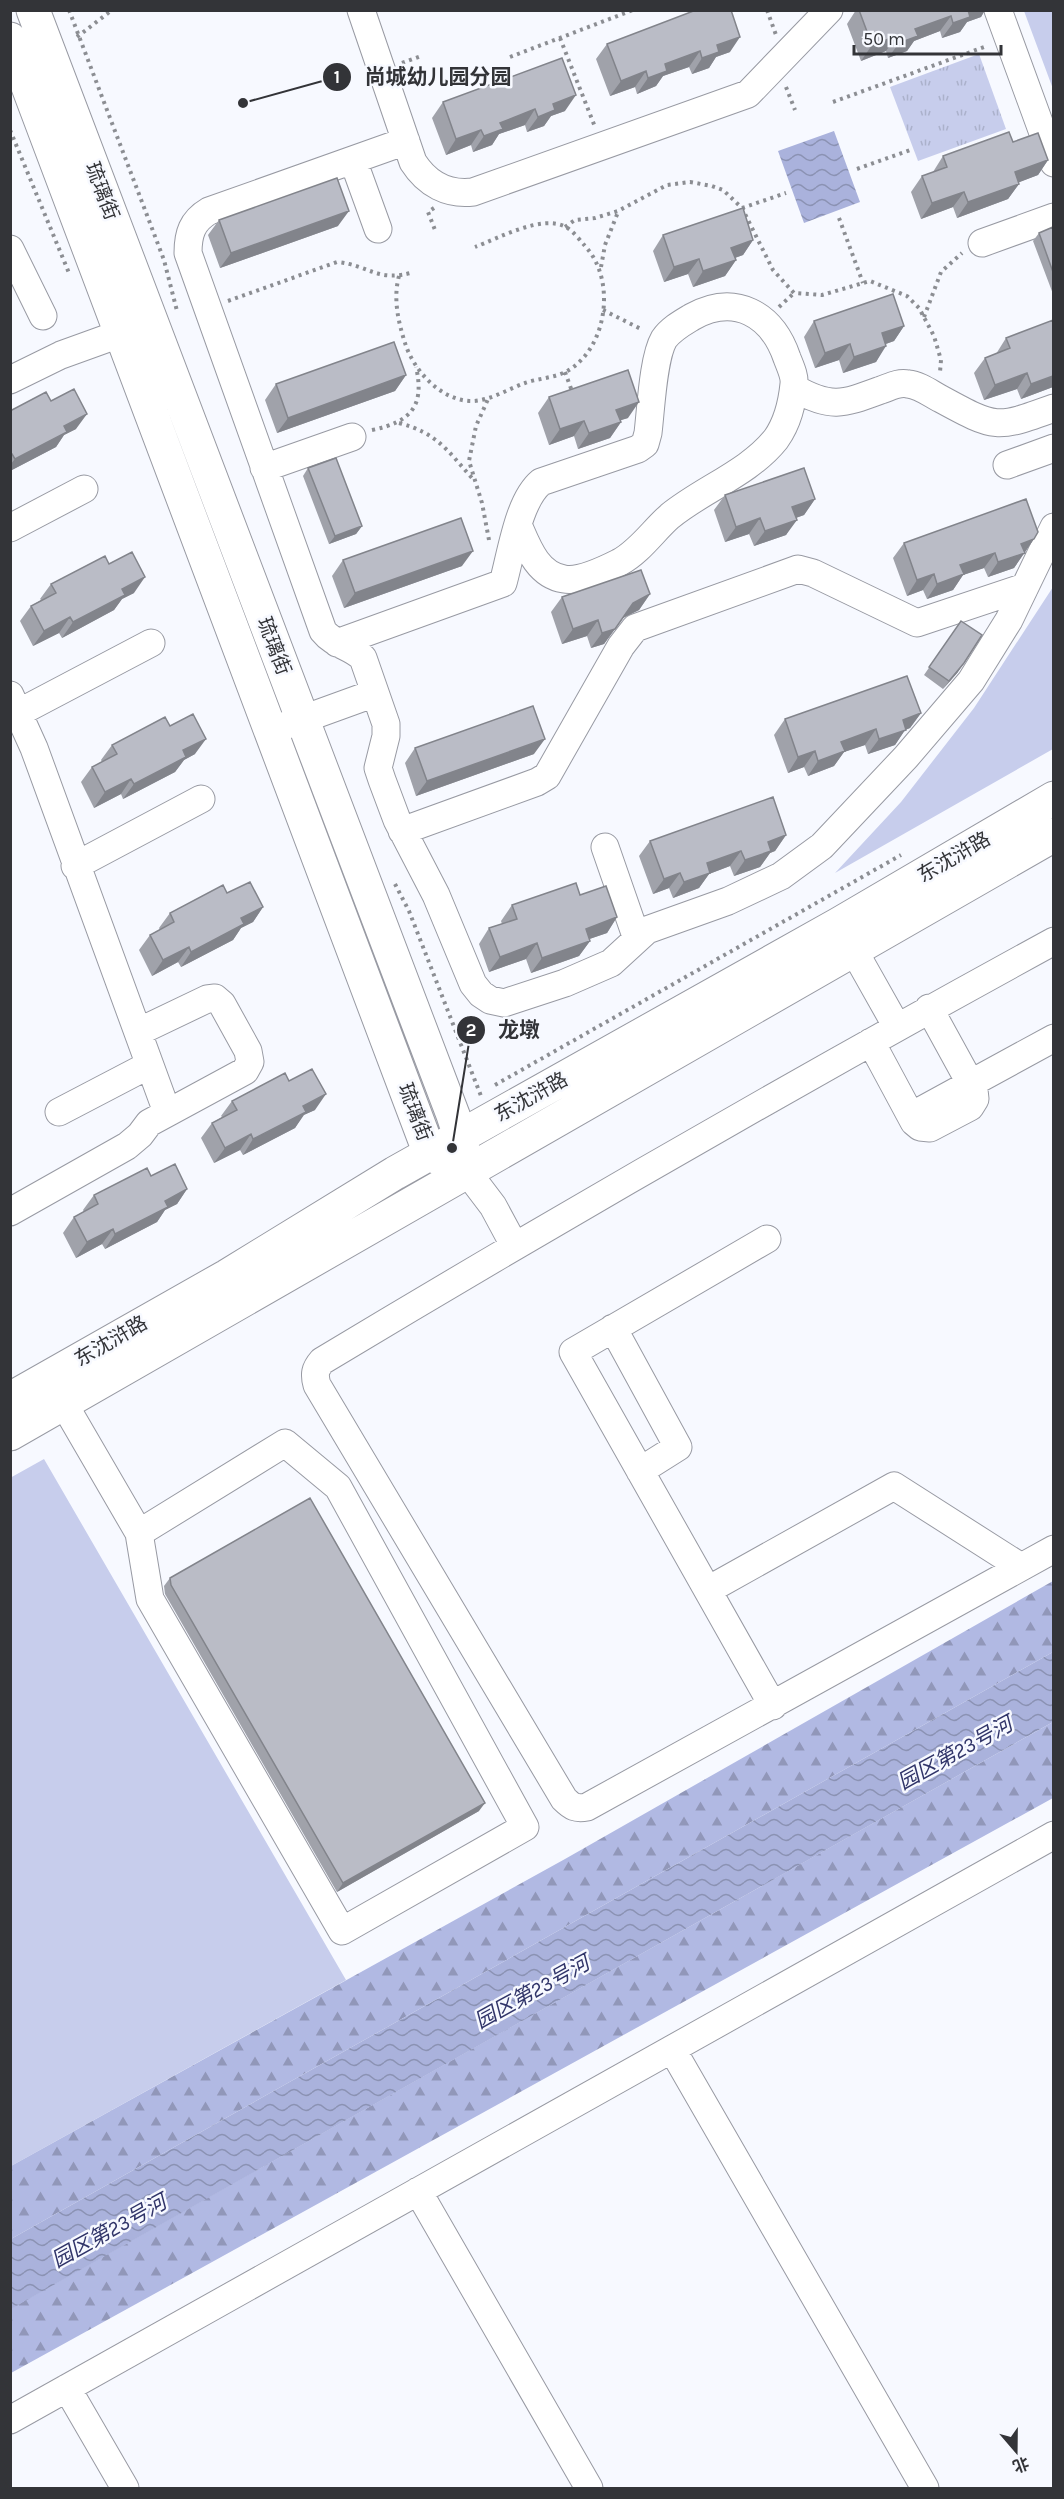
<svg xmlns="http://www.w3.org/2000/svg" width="1064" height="2499" font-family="Karla,'Noto Sans SC',sans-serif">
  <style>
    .grass { fill: #c7cdec }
    .forest { fill: url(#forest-firs) }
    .park { fill: url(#park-tufts) }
    .water { fill: url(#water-waves) }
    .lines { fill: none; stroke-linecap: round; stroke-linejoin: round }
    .minor-casing { stroke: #989aa3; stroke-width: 29 }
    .major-casing { stroke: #989aa3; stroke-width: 35 }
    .path { stroke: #8c8e93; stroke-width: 4; stroke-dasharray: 3 4.5; stroke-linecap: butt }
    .minor { stroke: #fff; stroke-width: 27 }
    .major { stroke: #fff; stroke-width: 33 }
    .wall { fill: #a0a2aa }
    .shaded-wall { fill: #82848b }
    .building { fill: #babcc6; stroke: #82848b; stroke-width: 1.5 }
    .labels { text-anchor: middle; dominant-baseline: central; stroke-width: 5; stroke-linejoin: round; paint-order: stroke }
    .street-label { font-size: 20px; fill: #333438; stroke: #f7f9ff }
    .water-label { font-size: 21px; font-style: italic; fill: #303469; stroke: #f7f9ff }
    .leader { fill: none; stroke: #333438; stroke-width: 2 }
    .callout-dot { fill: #333438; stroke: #f7f9ff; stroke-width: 2 }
    .mark-label { font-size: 18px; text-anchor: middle; font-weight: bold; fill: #fff }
    .callout-label { font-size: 21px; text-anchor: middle; font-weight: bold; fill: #333438; stroke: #f7f9ff; stroke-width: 5; stroke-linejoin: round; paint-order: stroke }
  </style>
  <defs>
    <pattern id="forest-firs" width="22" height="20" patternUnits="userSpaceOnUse" patternTransform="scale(1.5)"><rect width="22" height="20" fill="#b1b9e3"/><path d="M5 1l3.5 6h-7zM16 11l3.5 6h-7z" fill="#9197b9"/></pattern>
    <pattern id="park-tufts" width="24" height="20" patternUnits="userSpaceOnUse" patternTransform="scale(1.5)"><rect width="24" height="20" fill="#c7cdec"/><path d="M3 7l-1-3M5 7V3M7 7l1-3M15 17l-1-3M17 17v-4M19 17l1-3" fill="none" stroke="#abb1cb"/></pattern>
    <pattern id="water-waves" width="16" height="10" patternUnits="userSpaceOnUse" patternTransform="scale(1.5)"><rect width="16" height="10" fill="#aab2dc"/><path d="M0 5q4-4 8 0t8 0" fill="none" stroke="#8b92b3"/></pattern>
  </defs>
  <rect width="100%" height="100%" fill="#f7f9ff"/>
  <path class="grass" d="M1024 11H1053V89Z
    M1053 587V749L835 873 901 802 974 708Z
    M44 1459 346 1980 11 2166 10 1478Z"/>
  <path class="forest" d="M1053 1581V1652L11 2239V2166L565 1859Z
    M1053 1722V1798L11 2373 10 2309Z"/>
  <path class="park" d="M979 54 1006 129 918 161 890 87Z"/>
  <path class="water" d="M834 131 860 202 804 223 778 151Z
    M1053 1652V1722L11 2309V2239Z"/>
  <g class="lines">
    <defs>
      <path id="minor" d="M361 10 413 162C427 184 448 195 473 192L748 94 829 10
        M998 10 1054 163
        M406 141 209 211C192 221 188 234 188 253L323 631C334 645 351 646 363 658L386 724V736L378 768 382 780 397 820 436 895 473 984 481 994 490 1000 504 1003 565 983 611 963 647 930 728 901 781 876 822 846 906 757 971 681 1009 620 1054 527
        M353 160 378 229
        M982 243 1054 217
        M10 249 43 316
        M10 380 61 355 122 333
        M794 388C831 409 843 404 881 390 890 387 898 382 908 384 920 385 931 394 941 399 996 429 996 429 1054 408
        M1007 465 1054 448
        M264 468 352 437
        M10 528 84 489
        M337 643 503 583C511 555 518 501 541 482L638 449 645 444 648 433C651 409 653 358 664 339 671 329 682 323 692 317 735 293 772 314 787 358 790 366 795 376 794 384 792 404 788 422 776 439 749 473 703 489 670 516 653 531 640 551 620 562 606 569 581 582 564 579 538 575 528 548 519 527
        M10 695 34 748 167 1112
        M20 712 151 643
        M284 726 375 693
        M402 831 537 782 547 776 621 646 635 628 798 569 813 573 917 623 1025 587
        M605 847 637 939
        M75 866 201 799
        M844 933 897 1027
        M1054 941C807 1076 563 1216 322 1361 315 1369 314 1374 317 1385L564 1799C572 1807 576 1809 587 1807L1054 1549
        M871 1042 914 1122 920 1127 930 1128 970 1107 975 1099 974 1090 929 1008
        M59 1112 149 1065
        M911 1116 1054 1038
        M468 1173 493 1206 514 1245
        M10 1212 127 1146 140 1135 149 1123 245 1071 250 1062 248 1051 222 1004 215 998 207 999 138 1032
        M767 1239 573 1352 773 1706
        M613 1328 678 1447 640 1471
        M64 1404 139 1533 150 1599 342 1931 525 1827 338 1487 285 1443 139 1533
        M708 1590 894 1486 1021 1567
        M672 2049 925 2488
        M418 2191 589 2488
        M67 2388 125 2488
        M10 2420 1054 1835"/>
      <path id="major" d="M33 10 453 1115 460 1136 468 1173
        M10 39 430 1154 468 1173
        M10 1399 227 1276 395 1173 839 924 1054 798
        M10 1434 1054 835"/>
    </defs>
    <use href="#minor" class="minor-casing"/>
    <use href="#major" class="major-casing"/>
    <path class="path" d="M69 10 164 260 177 311
      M767 10 776 35
      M77 37 112 10
      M560 38 595 127
      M510 57 633 10
      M402 63 421 56
      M786 87 795 110
      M833 102 987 46
      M10 130 69 273
      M857 169 913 149
      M434 208 428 212 435 230
      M742 208 786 193
      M839 218 863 283
      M565 227 575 220 595 218 618 211 667 185 690 182 712 186 723 190 742 208 773 270 794 293 822 295 870 281 907 296 919 308 934 336 941 360 940 372
      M601 267 605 245 618 212
      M399 276C393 298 398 321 405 343 413 369 439 399 469 401 488 402 508 389 525 383 539 378 556 378 569 370 608 346 616 279 585 246 580 240 573 231 566 227 542 214 499 238 475 247
      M228 301 337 262C369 265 377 283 414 272
      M779 307 794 293
      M603 310 643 330
      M924 317 941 272 962 253
      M565 372 573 394
      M399 423C437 433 447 450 472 478
      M372 430C411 422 425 406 416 367
      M489 540 482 503 469 461 476 426 489 397
      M395 884 409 911 481 1096
      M495 1085 901 855"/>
    <use href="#minor" class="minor"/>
    <use href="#major" class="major"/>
  </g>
  <path class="wall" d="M856 10H985L981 17 967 22 960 32 942 38 940 31 914 41 907 51 888 58 886 51 861 61 847 24Z
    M607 44 730 52 716 57 709 68 692 74 689 67 663 76 656 86 637 94 635 87 610 96 596 59Z
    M443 102 565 111 551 116 544 126 527 132 525 125 499 134 492 145 473 152 471 145 446 155 432 118Z
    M1013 142 1048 160 1038 175 1019 182V184L1008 199 957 218 953 207 921 219 911 192 922 176 933 172 943 156Z
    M219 220 338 226 220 268 208 235Z
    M1053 227V294L1033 241 1039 233Z
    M663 235 753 240 743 255 735 258 736 260 725 276 693 287 688 274 664 282 653 251Z
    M814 321 904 326 894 341 886 344 876 362 843 373 839 360 815 368 804 337Z
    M1006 338 1053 387 1021 399 1017 389 984 400 974 373 985 358 996 354Z
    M406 375 395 391 277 433 265 400 276 384Z
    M549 397 628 418 620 420 621 422 610 438 578 449 574 436 549 445 538 413Z
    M51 401 76 429 64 435 56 447 10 471V411Z
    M308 468 362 526 356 534 329 544 303 476Z
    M725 495 815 499 804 515 796 518 786 535 754 546 749 534 725 542 714 510Z
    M1034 539 1014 568 988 577 984 568 963 575 953 590 927 599 923 590 907 596 893 558 904 543Z
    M343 560 462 566 344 608 332 576Z
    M109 564 134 593 122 599 114 610 62 638 59 633 33 646 20 621 31 606 41 600 40 599 51 584Z
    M650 594 639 610 623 618 604 644 591 648 587 636 562 644 551 612 562 597Z
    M961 621 958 672 943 689 924 675Z
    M921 713 910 728 905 730 895 745 868 754 865 745 844 752 834 766 808 776 804 767 788 773 774 735 785 719Z
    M170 726 195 754 184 760 175 772 123 799 121 794 94 808 81 782 92 767 102 762 101 760 112 745Z
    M415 748 534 754 416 796 405 763Z
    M786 835 775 851 770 853 760 867 734 876 730 866 709 874 699 888 673 898 669 888 653 894 639 856 650 841Z
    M227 893 263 907 253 922 241 928 233 940 181 967 178 962 152 976 139 950 150 935 160 930 159 928 170 913Z
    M580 895 617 917 607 933 589 939 590 941 579 956 531 973 526 959 489 972 479 944 489 928 502 924 501 921 512 905Z
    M289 1081 315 1110 303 1115 295 1128 243 1155 240 1150 214 1163 201 1138 212 1123 222 1117 221 1116 232 1101Z
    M151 1176 187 1189 177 1204 165 1210 157 1222 105 1249 102 1244 76 1258 63 1233 74 1217 84 1212 83 1210 94 1195Z
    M170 1578 479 1811 337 1892 165 1594 164 1586Z"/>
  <path class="shaded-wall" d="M968 10H985L981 17 967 22 960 32 942 38 953 23Z
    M951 16 940 31 914 41 907 51 888 58 899 43 915 29Z
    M897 36 886 51 861 61 872 45Z
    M740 37 730 52 716 57 709 68 692 74 702 58 717 45Z
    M700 51 689 67 663 76 656 86 637 94 648 78 665 64Z
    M646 71 635 87 610 96 621 81Z
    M576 95 565 111 551 116 544 126 527 132 538 117 553 104Z
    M535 109 525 125 499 134 492 145 473 152 484 136 500 123Z
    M481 130 471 145 446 155 456 139Z
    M1048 160 1038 175 1004 188 1015 172Z
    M1019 184 1008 199 957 218 968 202Z
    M964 192 953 207 921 219 932 203Z
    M349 211 338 226 220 268 231 253Z
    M753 240 743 255 720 263 731 248Z
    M699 259 688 274 664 282 674 267Z
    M736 260 725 276 693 287 703 271Z
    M904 326 894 341 871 349 882 333Z
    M850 344 839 360 815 368 825 353Z
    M886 346 876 362 843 373 854 357Z
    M1027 373 1017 389 984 400 995 385Z
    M406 375 395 391 277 433 288 418Z
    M1053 376V387L1021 399 1031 384Z
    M639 402 628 418 606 425 616 410Z
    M87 414 76 429 64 435 56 447 10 471V465L15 459 64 426Z
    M584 421 574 436 549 445 560 429Z
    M621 422 610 438 578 449 589 433Z
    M815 499 804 515 781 523 792 507Z
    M760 518 749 534 725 542 736 527Z
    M797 520 786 535 754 546 765 531Z
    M362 526 356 534 329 544 335 536Z
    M1034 539 1014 568 988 577 998 562 1021 544Z
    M473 551 462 566 344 608 355 593Z
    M995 553 984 568 963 575 953 590 927 599 937 584 960 565Z
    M934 574 923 590 907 596 917 580Z
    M145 577 134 593 122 599 114 610 62 638 73 622 122 589Z
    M650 594 639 610 623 618 604 644 591 648 602 633 633 603Z
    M70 617 59 633 33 646 44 631Z
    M598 620 587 636 562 644 573 629Z
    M964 663 958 672 943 689 949 681Z
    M921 713 910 728 905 730 895 745 868 754 879 739 903 720Z
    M876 729 865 745 844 752 834 766 808 776 818 761 841 742Z
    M206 739 195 754 184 760 175 772 123 799 134 784 183 750Z
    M545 739 534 754 416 796 427 781Z
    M815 751 804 767 788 773 798 757Z
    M131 779 121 794 94 808 105 792Z
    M786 835 775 851 770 853 760 867 734 876 745 860 768 842Z
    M741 851 730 866 709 874 699 888 673 898 684 882 707 863Z
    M680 873 669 888 653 894 664 879Z
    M263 907 253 922 241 928 233 940 181 967 191 952 241 918Z
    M617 917 607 933 575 944 586 929Z
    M590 941 579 956 531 973 542 958Z
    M537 943 526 959 489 972 500 957Z
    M189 947 178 962 152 976 163 960Z
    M326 1094 315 1110 304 1115 295 1128 243 1155 253 1139 303 1106Z
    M251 1134 240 1150 214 1163 225 1148Z
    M187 1189 177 1204 165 1210 157 1222 105 1249 115 1234 165 1201Z
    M113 1229 102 1244 76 1258 87 1242Z
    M485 1803 479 1811 337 1892 343 1883Z"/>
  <path class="building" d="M696 10H731L740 37 717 45 719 52 702 58 700 51 665 64 667 71 648 78 646 71 621 81 607 44Z
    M859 10H968L970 17 953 23 951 16 915 29 918 36 899 43 897 36 872 45Z
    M562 58 576 95 553 104 555 110 538 117 535 109 500 123 503 129 484 136 481 130 456 139 443 102Z
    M1009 132 1013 142 1038 133 1048 160 1015 172 1019 184 968 202 964 192 932 203 922 176 947 167 943 156Z
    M337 178 349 211 231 253 219 220Z
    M743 208 753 240 731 248 736 260 703 271 699 259 674 267 663 235Z
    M1053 227V272L1039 233Z
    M893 294 904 326 882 333 886 346 854 357 850 344 825 353 814 321Z
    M1053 320V376L1031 384 1027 373 995 385 985 358 1010 348 1006 338Z
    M394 342 406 375 288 418 276 384Z
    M628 370 639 402 616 410 621 422 589 433 584 421 560 429 549 397Z
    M74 389 87 414 64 426 67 432 15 459 12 454 10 455V411L46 392 51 401Z
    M336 458 362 526 335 536 308 468Z
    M804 468 815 499 792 507 797 520 765 531 760 518 736 527 725 495Z
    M1026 499 1038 532 1034 539 1021 544 1025 553 998 562 995 553 960 565 964 574 937 584 934 574 917 580 904 543Z
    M461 518 473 551 355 593 343 560Z
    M132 552 145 577 122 589 125 595 73 622 70 617 44 631 31 606 56 593 51 584 105 556 109 564Z
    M641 570 650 594 633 603 615 629 602 633 598 620 573 629 562 597Z
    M961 621 982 635 964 663 949 681 929 667Z
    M907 676 921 713 903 720 906 730 879 739 876 729 841 742 845 751 818 761 815 751 798 757 785 719Z
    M533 706 545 739 427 781 415 748Z
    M193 714 206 739 183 750 186 757 134 784 131 779 105 792 92 767 117 754 112 745 165 717 170 726Z
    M773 797 786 835 768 842 771 851 745 860 741 851 707 863 710 873 684 882 680 873 664 879 650 841Z
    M250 882 263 907 241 918 244 924 191 952 189 947 163 960 150 935 174 922 170 913 223 885 227 893Z
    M576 883 580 895 606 886 617 917 586 929 590 941 542 958 537 943 500 957 489 928 517 919 512 905Z
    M312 1069 326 1094 303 1106 306 1112 253 1139 251 1134 225 1148 212 1123 237 1110 232 1101 285 1073 289 1081Z
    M175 1164 187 1189 165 1201 168 1207 115 1234 113 1229 87 1242 74 1217 98 1204 94 1195 147 1168 151 1176Z
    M310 1498 485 1803 343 1883 171 1585 170 1578Z"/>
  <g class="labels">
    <g class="street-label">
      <text transform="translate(102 191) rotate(69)">琉璃街</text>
      <text transform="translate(274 646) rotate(69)">琉璃街</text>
      <text transform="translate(954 857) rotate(-30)">东沈浒路</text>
      <text transform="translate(531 1097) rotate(-29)">东沈浒路</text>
      <text transform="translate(415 1112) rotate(69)">琉璃街</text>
      <text transform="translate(111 1341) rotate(-30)">东沈浒路</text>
    </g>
    <g class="water-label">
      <text transform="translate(955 1753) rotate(-29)">园区第23号河</text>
      <text transform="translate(532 1992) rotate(-29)">园区第23号河</text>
      <text transform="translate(109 2231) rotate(-29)">园区第23号河</text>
    </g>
  </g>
  <path class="leader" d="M243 103L337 77M452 1148L471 1030"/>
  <g class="callout-dot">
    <circle cx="243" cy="103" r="6"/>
    <circle cx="452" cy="1148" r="6"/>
    <circle cx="337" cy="77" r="15"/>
    <circle cx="471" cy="1030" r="15"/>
  </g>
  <g class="mark-label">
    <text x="337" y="83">1</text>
    <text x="471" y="1036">2</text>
  </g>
  <g class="callout-label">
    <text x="438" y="84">尚城幼儿园分园</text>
    <text x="519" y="1037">龙墩</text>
  </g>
  <rect width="1064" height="2499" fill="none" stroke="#333438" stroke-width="24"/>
  <g transform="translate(1016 2451) rotate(160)" stroke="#f7f9ff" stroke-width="4.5" paint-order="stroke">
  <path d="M0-4.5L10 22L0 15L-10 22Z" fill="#333438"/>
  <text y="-9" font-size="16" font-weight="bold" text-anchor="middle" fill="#333438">北</text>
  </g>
  <path d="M854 45v9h147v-9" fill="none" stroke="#333438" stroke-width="3"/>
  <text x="863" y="45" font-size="18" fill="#333438" stroke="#f7f9ff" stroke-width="4.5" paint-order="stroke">50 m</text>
</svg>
